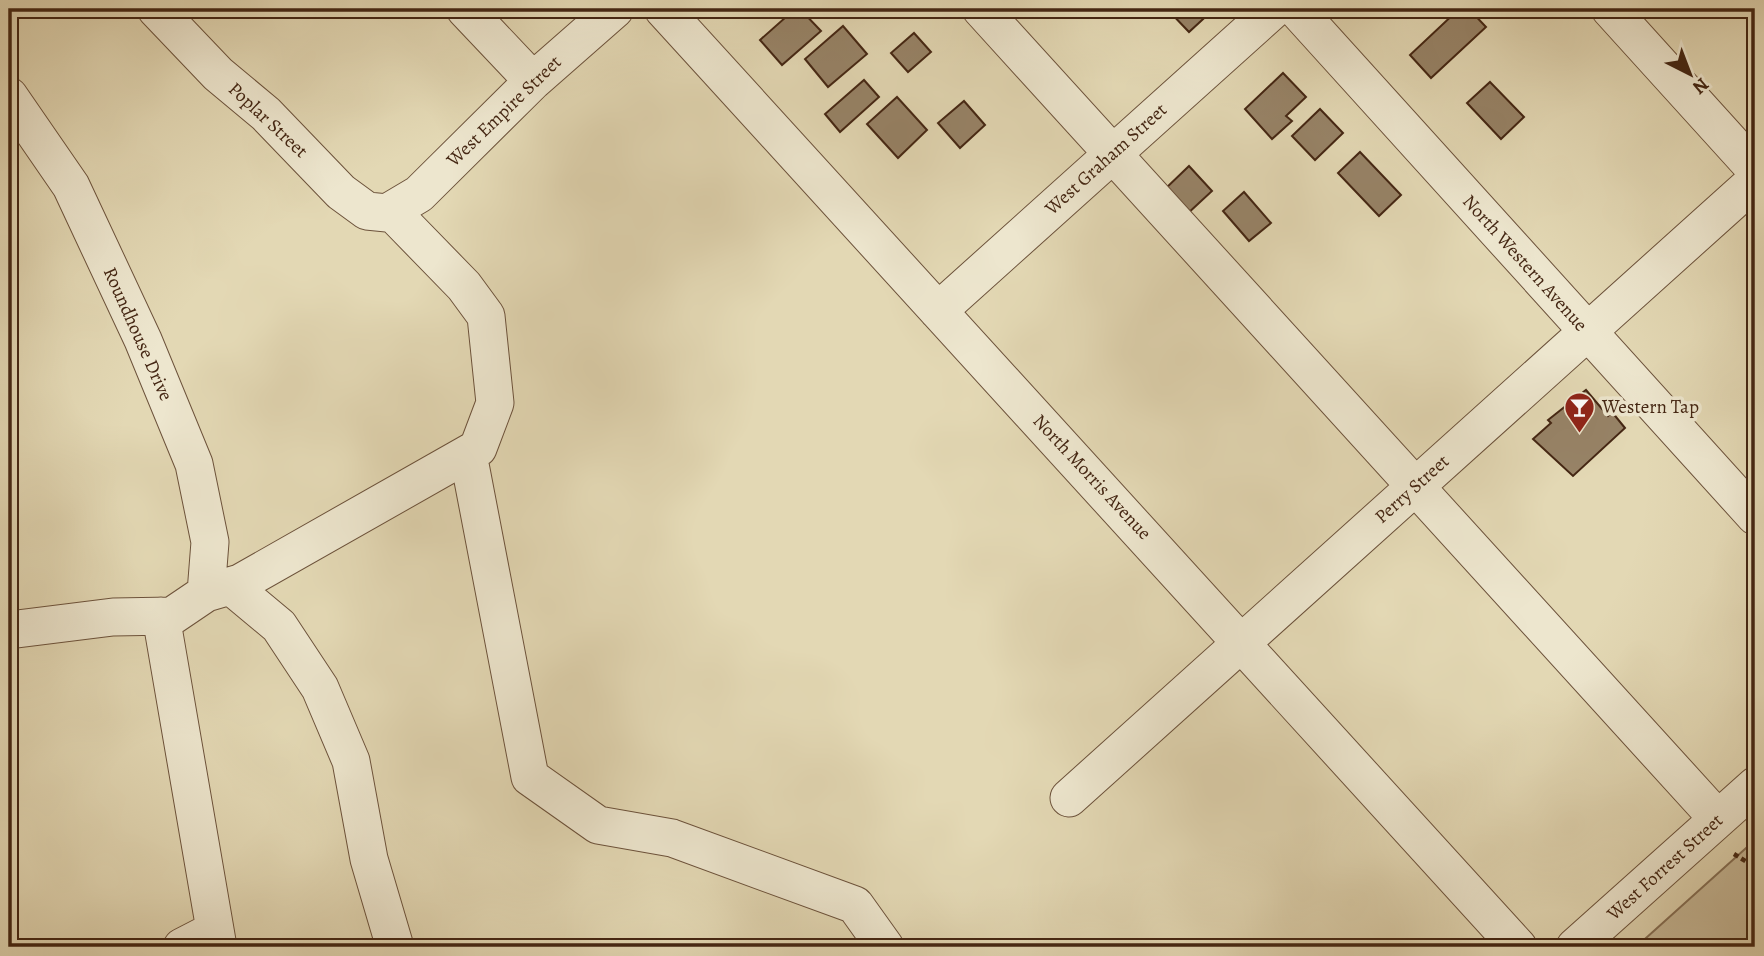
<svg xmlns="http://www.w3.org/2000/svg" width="1764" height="956" font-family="Alegreya,serif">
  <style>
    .green { fill: #c8ba99; stroke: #867056; stroke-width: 2 }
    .building { fill: #978367; stroke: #442613; stroke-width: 2 }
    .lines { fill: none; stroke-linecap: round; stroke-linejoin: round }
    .minor-casing { stroke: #6c523b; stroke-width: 39 }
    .path { stroke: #442613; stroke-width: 4.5; stroke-dasharray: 5 3.5; stroke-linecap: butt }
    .minor { stroke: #ede6ce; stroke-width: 37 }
    .labels { text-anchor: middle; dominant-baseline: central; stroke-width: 7; stroke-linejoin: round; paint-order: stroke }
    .street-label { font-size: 19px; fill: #442613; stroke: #ede6ce }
    .poi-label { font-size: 19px; fill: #442613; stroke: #ede6ce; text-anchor: start }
  </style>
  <rect width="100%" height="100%" fill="#e3d8b4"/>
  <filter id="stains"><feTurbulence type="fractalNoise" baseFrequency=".00286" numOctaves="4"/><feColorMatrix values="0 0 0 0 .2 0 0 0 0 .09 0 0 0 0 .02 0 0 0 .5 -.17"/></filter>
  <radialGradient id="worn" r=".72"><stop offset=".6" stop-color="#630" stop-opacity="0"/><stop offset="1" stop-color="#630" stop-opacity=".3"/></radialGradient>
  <path class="green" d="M1755 840V947H1636Z"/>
  <path class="building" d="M795 9H800L821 31 782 65 760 40Z
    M1167 9H1214L1189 32Z
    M1459 9H1469L1486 27 1431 78 1410 55Z
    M843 26 867 54 828 87 805 59Z
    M914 33 931 52 908 72 891 53Z
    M1283 73 1306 97 1286 116 1292 121 1272 139 1245 109Z
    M864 80 879 97 840 132 825 114Z
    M1490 82 1524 117 1501 139 1467 103Z
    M897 97 927 130 898 158 867 124Z
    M964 101 985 125 960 148 938 123Z
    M1320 109 1343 133 1315 160 1292 136Z
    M1360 152 1401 195 1379 216 1338 173Z
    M1189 166 1212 191 1186 215 1164 190Z
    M1244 192 1271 223 1249 241 1223 211Z
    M1586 390 1608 416 1612 412 1625 428 1573 476 1533 439 1551 423 1548 420Z"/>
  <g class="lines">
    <defs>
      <path id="minor" d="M156 9 218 74 266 114 341 192 367 211 387 213 419 194 533 81 615 9
        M465 9 533 81
        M663 9 1518 947
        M981 9 1718 819
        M1296 9 1755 516
        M1610 9 1755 169
        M9 96 71 186 143 340 194 464 210 542 206 593
        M938 311 1274 9
        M468 454 530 777 598 825 672 838 855 905 885 947
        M231 586 279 626 320 688 351 761 369 859 395 947
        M161 616 218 947
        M9 630 113 617 172 616 206 593 240 583 478 448 495 403 486 316 464 286 391 211
        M1069 798 1755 181
        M182 947 215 930
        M1575 947 1755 786"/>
    </defs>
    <use href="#minor" class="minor-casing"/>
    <path class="path" d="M1734 854 1755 867"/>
    <use href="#minor" class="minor"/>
  </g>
  <defs>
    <symbol id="bar-pin" viewBox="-11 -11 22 30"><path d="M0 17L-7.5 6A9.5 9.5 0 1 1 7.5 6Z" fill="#8f2418" stroke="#ede6ce"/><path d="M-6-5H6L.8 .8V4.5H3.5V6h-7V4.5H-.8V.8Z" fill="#fff"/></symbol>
  </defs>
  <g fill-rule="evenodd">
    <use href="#bar-pin" x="1562" y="390" width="35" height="47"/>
  </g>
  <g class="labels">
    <g class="street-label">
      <text transform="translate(504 111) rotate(-44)">West Empire Street</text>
      <text transform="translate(268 120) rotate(43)">Poplar Street</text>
      <text transform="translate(1106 159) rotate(-42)">West Graham Street</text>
      <text transform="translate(1525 263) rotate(48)">North Western Avenue</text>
      <text transform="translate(138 334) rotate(66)">Roundhouse Drive</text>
      <text transform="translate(1092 477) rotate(47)">North Morris Avenue</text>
      <text transform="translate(1412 489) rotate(-42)">Perry Street</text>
      <text transform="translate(1665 867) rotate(-42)">West Forrest Street</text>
    </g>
    <g class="poi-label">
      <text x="1602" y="407">Western Tap</text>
    </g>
  </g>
  <rect width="1764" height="956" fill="none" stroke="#e3d8b4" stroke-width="35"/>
  <rect x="10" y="10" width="1743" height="935" fill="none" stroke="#442613" stroke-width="3.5"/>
  <rect x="18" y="18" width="1729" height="921" fill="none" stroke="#442613" stroke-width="2"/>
  <g transform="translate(1690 74) rotate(138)" stroke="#ede6ce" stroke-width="5" paint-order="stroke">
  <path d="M0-5L12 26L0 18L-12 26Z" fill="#442613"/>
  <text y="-10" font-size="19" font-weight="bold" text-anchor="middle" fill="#442613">N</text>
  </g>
  <rect width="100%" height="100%" filter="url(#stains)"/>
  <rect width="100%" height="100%" fill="url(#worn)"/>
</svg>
